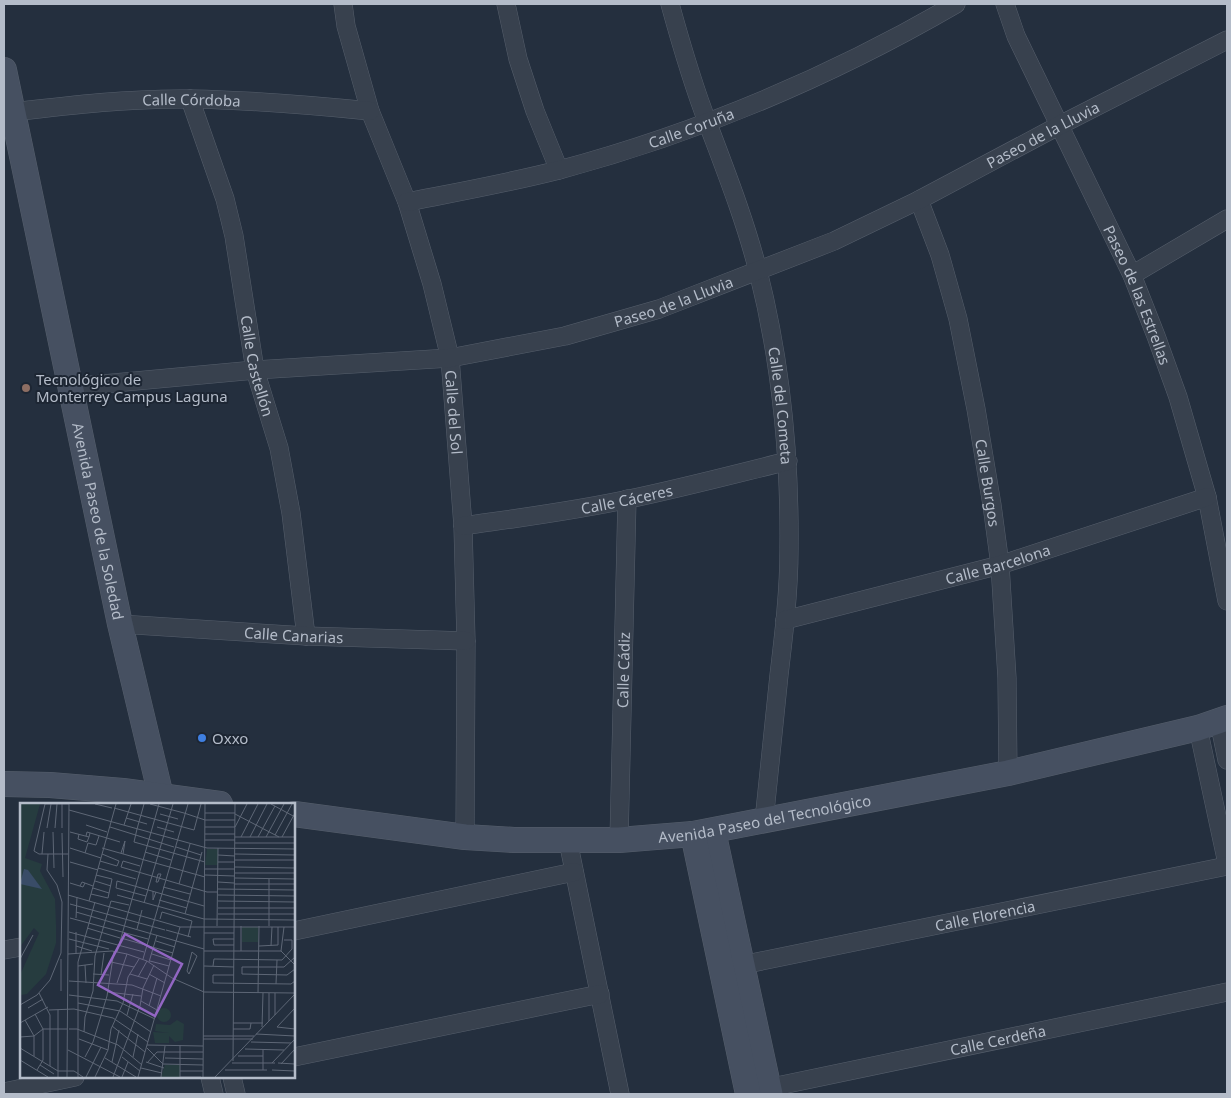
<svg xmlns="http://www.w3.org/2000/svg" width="1231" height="1098" font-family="'Noto Sans',sans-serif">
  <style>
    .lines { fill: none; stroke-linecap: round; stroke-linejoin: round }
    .street-casing { stroke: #565f6c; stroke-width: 19 }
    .secondary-casing { stroke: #565f6c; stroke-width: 26 }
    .street { stroke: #38414e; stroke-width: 18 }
    .secondary { stroke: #465061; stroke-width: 25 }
    .education-dot { fill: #8d6e63; stroke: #1d2633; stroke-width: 2 }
    .shop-dot { fill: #3f7fe0; stroke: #1d2633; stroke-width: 2 }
    .labels { text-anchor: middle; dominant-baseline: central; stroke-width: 4; stroke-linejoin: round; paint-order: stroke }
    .street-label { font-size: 15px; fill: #b4bcc9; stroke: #1d2633 }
    .poi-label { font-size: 15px; fill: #b4bcc9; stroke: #1d2633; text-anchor: start }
    .inset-road { fill: none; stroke: #5e6776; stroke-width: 1 }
    .view { fill: #9266c3; fill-opacity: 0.15; stroke: #9266c3; stroke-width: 2.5 }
    .inset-edge { fill: none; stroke: #b4bcc9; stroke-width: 2.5 }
  </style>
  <rect width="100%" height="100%" fill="#242f3e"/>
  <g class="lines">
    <defs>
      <g id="street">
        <path id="s1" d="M343 4 346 26 370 111 407 202 432 284 450 358 463 526 466 641 465 837"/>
        <path d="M506 4 518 59 535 111 559 170"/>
        <path id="s2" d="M670 4C681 44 693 85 708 124 726 172 745 220 758 271 781 362 790 455 789 549 789 591 784 633 779 675 774 724 769 772 764 821"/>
        <path id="s3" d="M1005 4 1016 36 1132 275 1156 336 1178 397 1207 497 1227 601"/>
        <path id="s4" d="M190 99 225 199 234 236 255 370 279 448 291 513 306 636"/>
        <path id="s5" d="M13 112C72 105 131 98 191 99 251 100 310 105 370 111"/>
        <path id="s6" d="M919 200 940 255 958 319 976 409 992 505 1000 565 1007 678 1008 773"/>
        <path id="s7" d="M407 202C458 192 508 183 559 170 697 133 832 76 956 4"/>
        <path d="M1132 275 1227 219"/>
        <path id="s8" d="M70 387 255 370 450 358 565 336 659 309 834 241 919 200 1060 125 1227 40"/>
        <path id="s9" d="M463 526C518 518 574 511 629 499 682 488 735 474 788 461"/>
        <path id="s10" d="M785 620 1000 565 1207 497"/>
        <path id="s11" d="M120 624 306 636 466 641"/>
        <path d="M1219 721 1227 760"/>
        <path d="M1198 728 1227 863"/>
        <path id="s12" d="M619 840 627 499"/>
        <path d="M568 841 620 1094"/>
        <path d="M294 931 574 872"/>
        <path d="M4 950 21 947"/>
        <path id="s13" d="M742 965 1227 866"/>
        <path d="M294 1057 600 994"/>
        <path d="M210 1077 214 1094"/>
        <path d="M232 1077 236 1094"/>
        <path id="s14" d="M758 1090 1227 992"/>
        <path d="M4 1092 75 1077"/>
      </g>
      <g id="secondary">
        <path id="s15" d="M4 70 120 624 161 796"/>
        <path d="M4 784 50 785 123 791 220 804"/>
        <path id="s16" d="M294 814 465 837 514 840H619L693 834 1008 773 1198 728 1227 718"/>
        <path d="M713 831 770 1094"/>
        <path d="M693 834 748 1094"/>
      </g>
    </defs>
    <use href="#street" class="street-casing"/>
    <use href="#secondary" class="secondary-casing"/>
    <use href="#street" class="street"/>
    <use href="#secondary" class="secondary"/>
  </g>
  <circle class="education-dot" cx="26" cy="388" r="5"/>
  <circle class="shop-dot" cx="202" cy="738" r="5"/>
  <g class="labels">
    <g class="street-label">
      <text stroke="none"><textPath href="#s5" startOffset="179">Calle Córdoba</textPath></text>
      <text stroke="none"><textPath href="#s7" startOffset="294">Calle Coruña</textPath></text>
      <text stroke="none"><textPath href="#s8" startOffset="1018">Paseo de la Lluvia</textPath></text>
      <text stroke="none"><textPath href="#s3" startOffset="320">Paseo de las Estrellas</textPath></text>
      <text stroke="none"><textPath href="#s8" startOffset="612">Paseo de la Lluvia</textPath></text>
      <text stroke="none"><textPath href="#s4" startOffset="276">Calle Castellón</textPath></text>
      <text stroke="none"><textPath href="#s2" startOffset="418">Calle del Cometa</textPath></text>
      <text stroke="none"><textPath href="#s1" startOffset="425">Calle del Sol</textPath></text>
      <text stroke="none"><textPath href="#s6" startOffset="292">Calle Burgos</textPath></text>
      <text stroke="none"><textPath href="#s9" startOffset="166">Calle Cáceres</textPath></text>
      <text stroke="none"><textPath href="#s15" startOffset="461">Avenida Paseo de la Soledad</textPath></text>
      <text stroke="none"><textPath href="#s10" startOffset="220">Calle Barcelona</textPath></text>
      <text stroke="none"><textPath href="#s11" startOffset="174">Calle Canarias</textPath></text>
      <text stroke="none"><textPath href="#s12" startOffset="170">Calle Cádiz</textPath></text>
      <text stroke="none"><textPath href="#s16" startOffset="474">Avenida Paseo del Tecnológico</textPath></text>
      <text stroke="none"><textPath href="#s13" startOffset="248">Calle Florencia</textPath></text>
      <text stroke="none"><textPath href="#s14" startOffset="245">Calle Cerdeña</textPath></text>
    </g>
    <g class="poi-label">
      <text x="36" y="379">Tecnológico de<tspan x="36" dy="17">Monterrey Campus Laguna</tspan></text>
      <text x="212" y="738">Oxxo</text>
    </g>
  </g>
  <g transform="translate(20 803)">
    <rect width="275" height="275" fill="#242f3e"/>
    <path d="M0 1H20L5 55 22 61 20 68 35 96 36 122V140L26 171 7 191 1 192 0 172 19 130 14 125 0 144ZM187 46H198V62H185ZM222 124H238V139H222ZM137 212a7 7 0 1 1 14 0a7 7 0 1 1-14 0ZM157 217 164 221 163 237 155 239 149 233V240H135L133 229 149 230 135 228 136 221 150 222ZM145 262H160V274H141Z" fill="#263c3f"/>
    <path d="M4 66 8 67 22 86 0 81Z" fill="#394c67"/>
    <path class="inset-road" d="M25 1 14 48 19 51H48M25 1H49M75 1 92 5M130 1 164 10M251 1 275 14M94 5 174 27 181 1M49 7 187 45 275 46M164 10 185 17H215M185 10H215M140 11 158 16M215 11 259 34M106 15 127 21M66 22 87 29M104 22 111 1M90 24 154 44M137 24 154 29M185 24H215L227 1M27 25 31 1M35 25 37 1M42 25V1M117 26 114 39 185 59M117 26 124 1M33 29 34 65M50 29 69 34 70 30M42 30 43 74M59 31 58 36 67 39 69 34M185 31H215M255 32 272 1M66 33 67 29 100 39M215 34H275M221 34 238 1M230 34 247 1M238 34 255 3M246 34 264 1M262 34 275 10M185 37H215M215 40H275M156 44 181 52M50 45 81 55M82 45 185 74M125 49 151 57M65 50 68 40 76 42 79 33M101 50 105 38 103 51M22 51 24 29M215 51 275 52M198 52 215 53M215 57H275M80 58 97 63 99 58 82 51M50 59 78 67M198 59H215M120 63 103 58 101 64 187 89H198M215 64 275 65M78 65 116 76M185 66H215M215 70H275M138 71H141L138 79H136ZM185 72 215 73M215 75 275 76M75 78 91 83M198 79 214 80M50 80 63 84 65 80M159 81 170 41M214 81H275M60 83 62 79 73 83M143 84 170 91M73 85 89 90M198 86 275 87M133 88V97L136 89M71 91 88 95 92 76 76 72M48 92 160 124H275M97 92 184 116 275 117M198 92 275 93M126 93 96 85 97 78 184 103M139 97 167 105M69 98 96 1M198 98 275 99M124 100 153 1M50 101 145 127M198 105H275M56 109 184 146M165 111 182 49M198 111H275M50 115 128 136M56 115 57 94M140 116 142 109 172 118 168 134M197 123 198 45M249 123V76M67 125 100 135M117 126 122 107M146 127 171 134M49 129 124 149M184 130H214M101 135 153 150M49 136 89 146M136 138 155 144M214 142H194L193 136H214M56 143 72 148M239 143 258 142V124M251 143 252 124M184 148H261M221 148V123M261 148 264 124M261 148 275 162M97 149 139 1M48 151 92 148 107 151 127 158 152 175 184 189 275 190M56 151V129M132 151 151 157M275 154 264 164H222V171L267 172 275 166M0 156 13 132M41 156V188M123 156 168 1M130 158 149 163M91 159 114 164M129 159 137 132M65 162 66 180M58 163 73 161M184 163 214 164M193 163 194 156 262 157 272 146V137H264M73 171 89 172M110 171 127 176M129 171 145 180M169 171 177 153 172 149M169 171 167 168 172 149M81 172 84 150M214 172H193V180L271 181 275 178M118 174 127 158M49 178 112 182 141 193M97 180 107 151M256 181 257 157M88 189 121 193M19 190 30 212V263M238 190 239 123M249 190V218M255 190V212M49 192 97 198 135 216M121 198 137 207M58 200 100 208 131 229M0 202 17 192 30 177 41 150 42 99 37 82 27 67 28 51M129 203 137 175M8 205 23 196M275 205 257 224 275 226M29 207 54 206 93 215 128 239M15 211 23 226V257L17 267M107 212 113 191M5 217 14 233V253M0 220 28 204M213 220H243M92 223 125 249M242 224 243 190M49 226H57L98 242 122 262M213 226H230L231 220M64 229 65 214 73 188 75 153 91 98 109 102M236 231 275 233M183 233H234M0 234 14 233 23 226H47M59 236 88 247M183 236H233M231 239 271 240M127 242 183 243M0 245 38 268H54L63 274M127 245 143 261 183 262M225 246 264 247M48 247 100 274M218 253H243M65 254 73 239 87 193 94 148M102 254 120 268M113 254 118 231M85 255 116 274M145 255 183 256M0 257 28 274M213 258 215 1M92 259 99 227M126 259 144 265M127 260 137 249H183M212 260H255M252 260 275 236M258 260 275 261M261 261 275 246M20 262 34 271M121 265 142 270M205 267H247M243 267V246M252 267 275 268M160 268H183M38 274V207M47 274 49 1M58 274V159L75 99M66 274 81 244M75 274 88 247 91 226 103 200 108 174 119 156M93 274 120 203 123 185 134 162M102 274 108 259M118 274 160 124M141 274 145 243M160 274V242M160 274H181M183 274 185 1M195 274 275 191"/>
    <path class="view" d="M105 131 162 161 135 213 78 182Z"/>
    <rect width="275" height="275" class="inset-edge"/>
  </g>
  <rect width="1231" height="1098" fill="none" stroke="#b4bcc9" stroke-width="10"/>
</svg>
